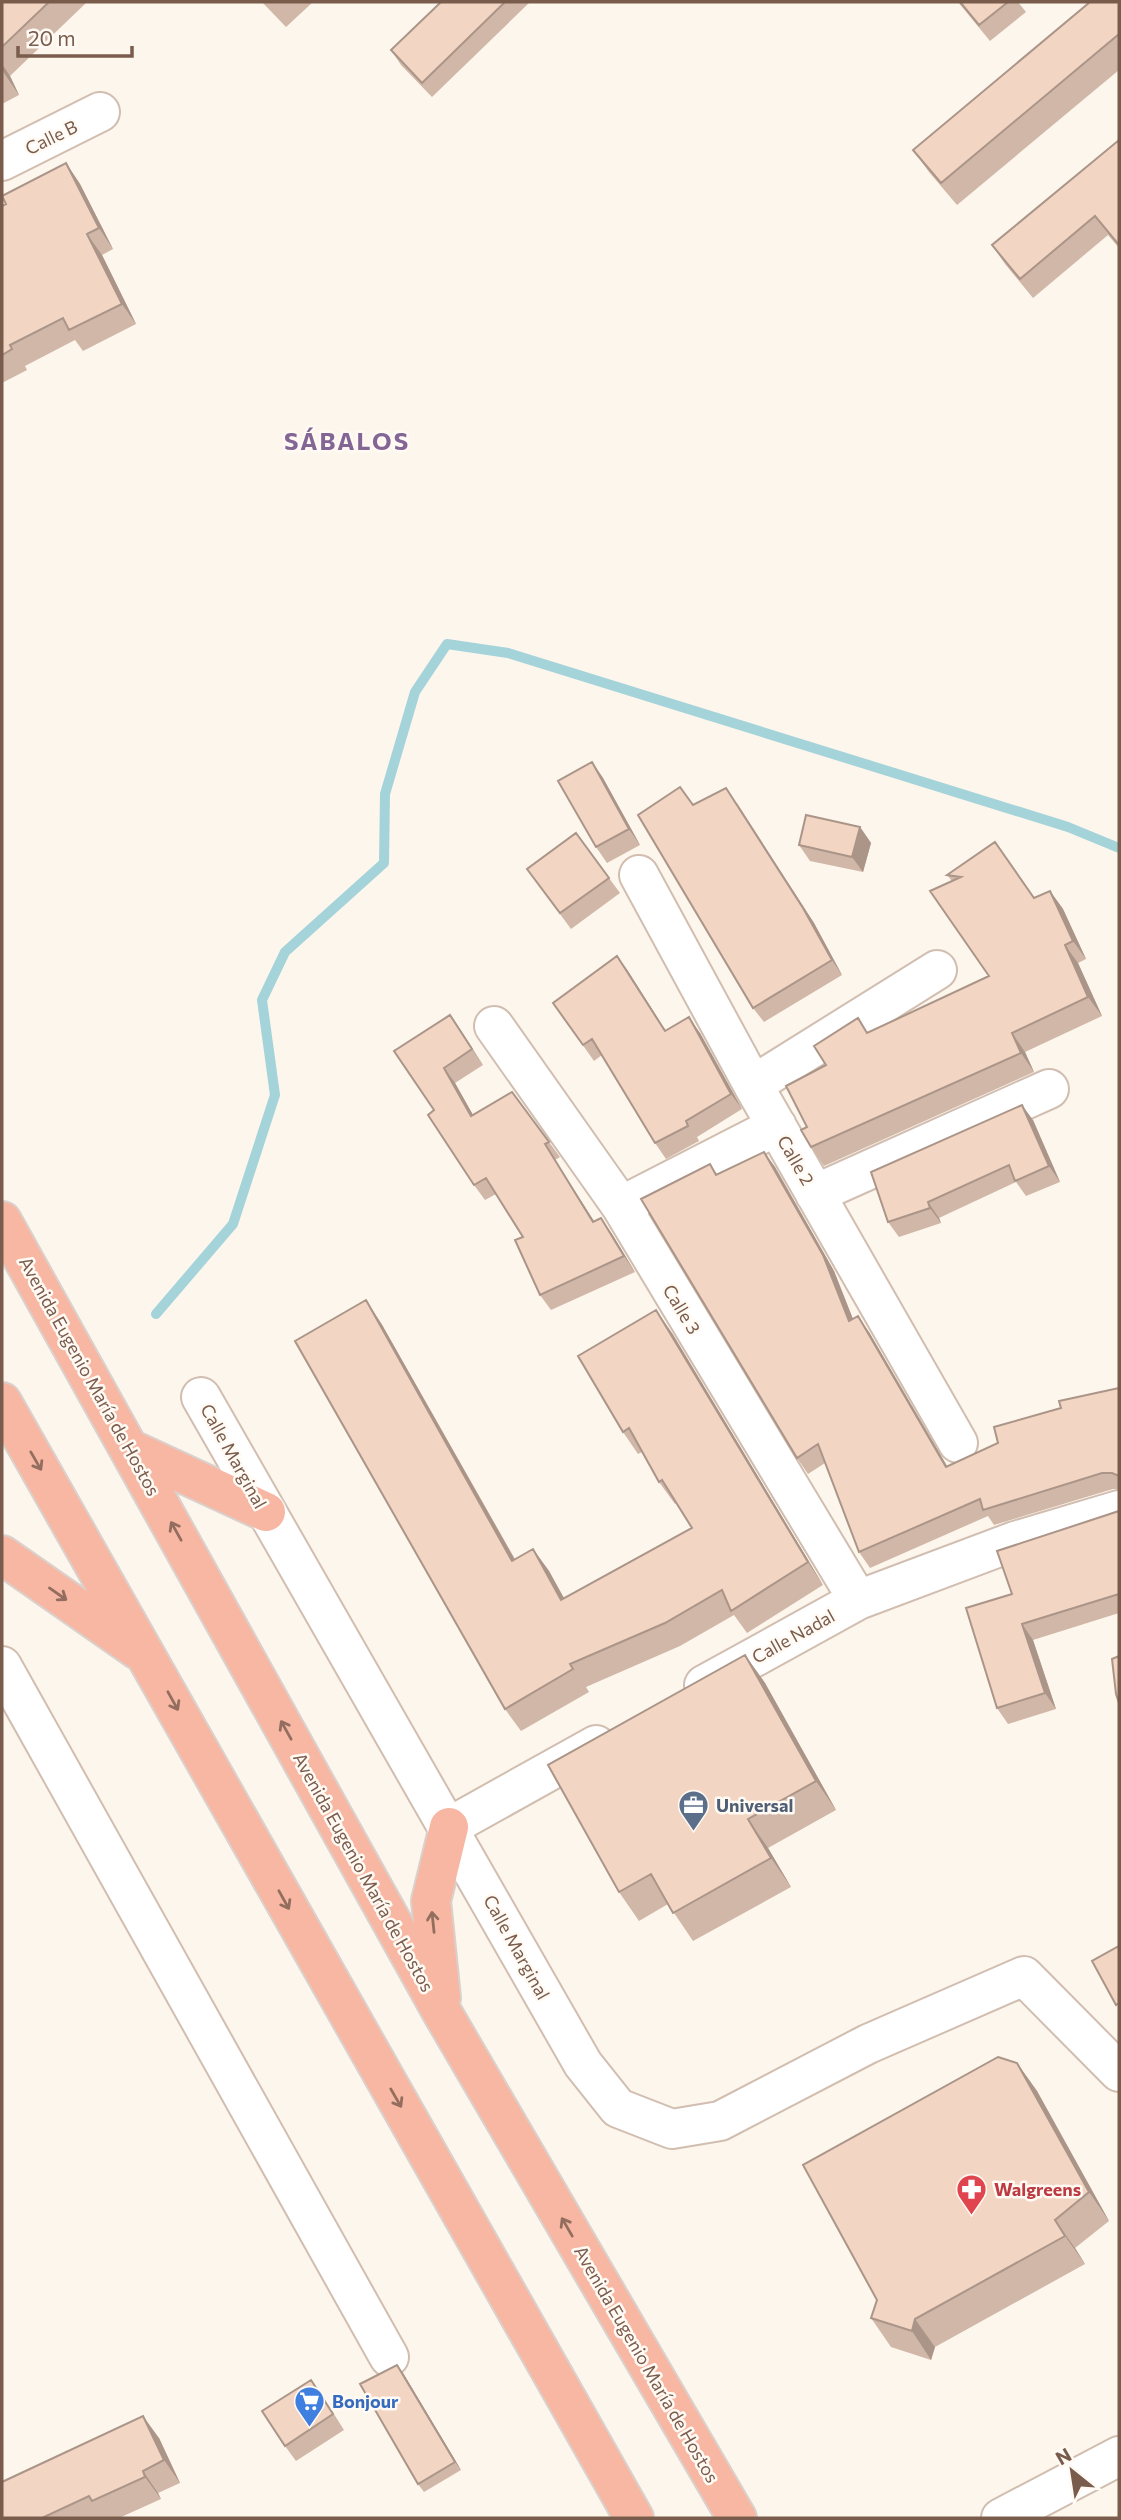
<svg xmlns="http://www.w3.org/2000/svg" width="1121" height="2520" font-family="Commissioner,sans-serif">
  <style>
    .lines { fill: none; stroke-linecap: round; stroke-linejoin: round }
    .stream { stroke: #a5d3da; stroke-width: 10 }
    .minor-casing { stroke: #d1beb0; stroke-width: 42 }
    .highway-casing { stroke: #dad1cd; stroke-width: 42 }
    .minor { stroke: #fff; stroke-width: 38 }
    .highway { stroke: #f7b7a3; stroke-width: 38 }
    .wall { fill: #d1b7a8 }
    .shaded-wall { fill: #aa9588 }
    .building { fill: #f3d5c3; stroke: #aa9588; stroke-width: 2 }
    .oneway { stroke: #936e5e }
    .labels { text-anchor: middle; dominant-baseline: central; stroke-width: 5; stroke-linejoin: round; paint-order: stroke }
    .street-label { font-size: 18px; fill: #7a5c4d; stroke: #fffaf3 }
    .service-label { font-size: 18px; font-weight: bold; fill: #4e5e75; stroke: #fffaf3; text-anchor: start }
    .health-label { font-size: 18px; font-weight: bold; fill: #be3a42; stroke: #fffaf3; text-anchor: start }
    .shop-label { font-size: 18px; font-weight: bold; fill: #366cbe; stroke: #fffaf3; text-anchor: start }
    .district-label { font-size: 24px; font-weight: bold; letter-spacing: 2px; fill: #846695; stroke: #fffaf3 }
  </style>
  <rect width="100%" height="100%" fill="#fdf6ec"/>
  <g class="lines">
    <path class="stream" d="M156 1314 233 1224 275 1095 262 1000 285 952 384 863 385 794 415 692 447 644 508 653 1068 827 1119 848"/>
    <defs>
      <path id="minor" d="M2 161 100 112
        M639 875 753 1085 958 1443
        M494 1026 621 1206 858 1600
        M753 1085 937 970
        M815 1194 1049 1089
        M621 1206 777 1126
        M201 1397 583 2064 618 2108 672 2129 720 2121 868 2044 1024 1976 1119 2072
        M2 1666 389 2357
        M704 1685 858 1600 1015 1541 1119 1510
        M449 1827 596 1745
        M1001 2518 1119 2456"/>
      <path id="highway" d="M2 1221 443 2014 737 2518
        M2 1402 634 2518
        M132 1450 266 1512
        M2 1555 138 1650
        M441 1998 431 1901 449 1827"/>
    </defs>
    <use href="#minor" class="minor-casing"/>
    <use href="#highway" class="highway-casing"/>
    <use href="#minor" class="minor"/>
    <use href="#highway" class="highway"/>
  </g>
  <path class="wall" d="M2 2H87L10 76 19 95 2 104Z
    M262 2H313L286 27Z
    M441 2H530L432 97 401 65 391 50Z
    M958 2H1018L1026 12 990 41Z
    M1119 2V70L957 205 929 172 913 150Z
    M1119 140V248L1108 235 1033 298 1005 264 992 245Z
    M66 163 80 184 113 249 102 255 136 324 83 351 75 340 25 366 27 370 2 383V206Z
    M592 762 603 778 640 845 607 863 596 847Z
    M737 803 814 923 842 975 764 1022 753 1008 693 805Z
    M860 827 871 843 863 872 810 861 799 845Z
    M576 833 620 893 571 929 527 869Z
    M995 842 1034 898 1050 891 1063 909 1086 959 1078 963 1102 1016 1025 1052 1034 1072 824 1166 811 1147 807 1127 826 1065 868 1033 989 976 952 881 947 875Z
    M617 956 666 1031 700 1033 742 1109 697 1137 699 1141 666 1159 655 1143 602 1055 594 1061 553 1003Z
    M461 1031 483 1065 455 1083 473 1115 549 1142 560 1157 555 1160 594 1221 612 1234 635 1272 551 1310 540 1295 523 1237 496 1194 485 1200 474 1185 434 1110 394 1051Z
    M1033 1120 1060 1182 1026 1196 1016 1182 939 1218 941 1223 899 1237 888 1222Z
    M764 1152 775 1167 834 1271 853 1319 869 1332 947 1467 998 1443 1061 1408 1119 1388V1489H1113L994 1525 988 1516 870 1568 859 1552 825 1463 808 1474 797 1458 710 1164 717 1174Z
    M381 1323 515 1559 533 1549 549 1571 564 1598 692 1528 676 1503 675 1504 659 1482 642 1452 638 1454 623 1432 672 1333 823 1585 747 1633 734 1615 680 1646 586 1687 589 1692 521 1731 505 1709Z
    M1119 1511V1613L1033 1640 1056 1709 1008 1724 997 1708 1012 1594Z
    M745 1655 765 1683 836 1810 768 1848 791 1887 693 1941 668 1904 639 1921 619 1892Z
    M1017 2063 1037 2091 1109 2221 1075 2248 1085 2264 935 2347 931 2360 891 2347 871 2318Z
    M403 2373 461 2470 424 2492 418 2484Z
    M322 2395 344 2430 296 2461 285 2446Z
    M159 2438 180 2483 158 2493 161 2499 119 2518H2Z"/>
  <path class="shaded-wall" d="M2 64 10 76 19 95 4 73 2 69Z
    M66 163 80 184 113 249 99 228Z
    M87 234 102 255 136 324 122 304Z
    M592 762 603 778 640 845 629 829Z
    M726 788 814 923 842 975 832 960Z
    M860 827 871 843 863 872 852 857Z
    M1050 891 1063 909 1086 959 1073 941Z
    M1065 945 1078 963 1102 1016 1088 997Z
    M617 956 628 971 676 1047 665 1031Z
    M450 1015 461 1031 483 1065 472 1049Z
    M689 1017 700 1033 742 1109 731 1094Z
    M1012 1033 1025 1052 1034 1072 1021 1053Z
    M444 1068 455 1083 482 1131 471 1116Z
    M1022 1105 1033 1120 1060 1182 1049 1166Z
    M545 1144 555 1160 604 1237 593 1222Z
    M764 1152 775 1167 834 1271 860 1337 849 1321Z
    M928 1202 939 1218 941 1223 930 1208Z
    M601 1218 612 1234 635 1272 624 1256Z
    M366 1300 381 1323 528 1583 512 1561Z
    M656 1310 672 1333 823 1585 808 1562Z
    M858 1316 869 1332 957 1483 946 1467Z
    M533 1549 549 1571 577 1622 561 1600Z
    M1022 1624 1033 1640 1056 1709 1045 1693Z
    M745 1655 765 1683 836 1810 816 1781Z
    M748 1819 768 1848 791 1887 771 1858Z
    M1017 2063 1037 2091 1109 2221 1089 2192Z
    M1055 2220 1075 2248 1085 2264 1065 2236Z
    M915 2319 935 2347 931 2360 912 2331Z
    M397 2365 403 2373 461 2470 455 2462Z
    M143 2416 159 2438 180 2483 164 2460Z
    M143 2471 158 2493 161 2499 145 2477Z"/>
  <path class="building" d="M2 2H49L2 47Z
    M441 2H505L422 83 391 50Z
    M960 2H1008L979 25Z
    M1090 2H1119V34L941 183 913 150Z
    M1119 140V245L1095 216 1020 279 992 245Z
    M66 163 99 228 87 234 122 304 69 330 63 318 10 345 12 349 2 355V206L6 204 2 196Z
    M592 762 629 829 596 847 558 781Z
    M680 787 693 805 726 788 803 908 832 960 753 1008 638 815Z
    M806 815 860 827 852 857 799 845Z
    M576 833 609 878 560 913 527 869Z
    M995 842 1034 898 1050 891 1073 941 1065 945 1088 997 1012 1033 1021 1053 811 1147 801 1130 807 1127 786 1086 826 1065 814 1046 858 1018 867 1033 989 976 930 891 961 877 947 875Z
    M617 956 665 1031 689 1017 731 1094 686 1121 688 1126 655 1143 592 1039 583 1045 553 1003Z
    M450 1015 472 1049 444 1068 471 1116 512 1092 549 1142 545 1144 593 1222 601 1218 624 1256 540 1295 515 1240 523 1237 486 1178 474 1185 428 1115 434 1110 394 1051Z
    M1022 1105 1049 1166 1015 1181 1009 1165 928 1202 930 1208 888 1222 871 1172Z
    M764 1152 823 1255 849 1321 858 1316 946 1467 998 1443 994 1427 1061 1408 1059 1401 1119 1388V1476L1112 1473H1102L983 1510 980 1499 859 1552 818 1444 797 1458 641 1199 710 1164 716 1175Z
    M366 1300 512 1561 533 1549 561 1600 692 1528 662 1480 659 1482 629 1428 623 1432 578 1356 656 1310 808 1562 731 1611 722 1590 665 1623 570 1664 573 1669 505 1709 295 1341Z
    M1119 1511V1594L1022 1624 1045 1693 997 1708 966 1608 1012 1594 997 1551Z
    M745 1655 816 1781 748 1819 771 1858 673 1913 651 1874 619 1892 548 1765Z
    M1119 1656V1703L1116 1694 1112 1659Z
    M1119 1946V2003L1116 2005 1092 1961Z
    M998 2057 1017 2063 1089 2192 1055 2220 1065 2236 915 2319 912 2331 871 2318 877 2300 803 2165Z
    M397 2365 455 2462 418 2484 360 2384Z
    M311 2380 333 2414 285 2446 262 2411Z
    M143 2416 164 2460 143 2471 145 2477 92 2501 89 2496 42 2518H2V2482Z"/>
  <defs><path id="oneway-shaft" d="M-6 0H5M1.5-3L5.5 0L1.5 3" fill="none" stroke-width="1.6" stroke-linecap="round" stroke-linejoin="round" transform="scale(1.75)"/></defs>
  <g class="oneway">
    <use href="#oneway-shaft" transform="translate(36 1461) rotate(60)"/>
    <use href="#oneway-shaft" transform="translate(176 1531) rotate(-119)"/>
    <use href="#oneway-shaft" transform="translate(58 1594) rotate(35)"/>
    <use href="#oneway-shaft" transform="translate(173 1701) rotate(61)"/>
    <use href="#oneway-shaft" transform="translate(286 1730) rotate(-119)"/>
    <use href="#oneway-shaft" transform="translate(284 1900) rotate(61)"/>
    <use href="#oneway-shaft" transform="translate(433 1922) rotate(-96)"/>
    <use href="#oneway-shaft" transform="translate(396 2098) rotate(60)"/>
    <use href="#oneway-shaft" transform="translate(567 2227) rotate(-120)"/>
  </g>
  <defs>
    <symbol id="office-pin" viewBox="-11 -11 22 30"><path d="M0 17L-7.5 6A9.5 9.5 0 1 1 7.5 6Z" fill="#5c6f8a" stroke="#fffaf3"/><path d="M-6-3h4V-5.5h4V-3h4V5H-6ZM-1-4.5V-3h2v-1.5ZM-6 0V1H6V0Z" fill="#fff"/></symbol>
    <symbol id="pharmacy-pin" viewBox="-11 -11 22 30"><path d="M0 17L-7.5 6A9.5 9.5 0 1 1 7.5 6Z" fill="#e0444e" stroke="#fffaf3"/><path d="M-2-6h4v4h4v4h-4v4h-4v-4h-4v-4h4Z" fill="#fff"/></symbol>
    <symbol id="supermarket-pin" viewBox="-11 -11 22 30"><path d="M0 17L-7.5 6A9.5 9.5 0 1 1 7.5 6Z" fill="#3f7fe0" stroke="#fffaf3"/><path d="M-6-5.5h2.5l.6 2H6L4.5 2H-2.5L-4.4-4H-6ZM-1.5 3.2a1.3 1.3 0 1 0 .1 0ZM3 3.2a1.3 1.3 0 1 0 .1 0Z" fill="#fff"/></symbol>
  </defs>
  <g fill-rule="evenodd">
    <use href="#office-pin" x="676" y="1788" width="35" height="47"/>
    <use href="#pharmacy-pin" x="954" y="2172" width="35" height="47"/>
    <use href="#supermarket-pin" x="292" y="2384" width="35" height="47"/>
  </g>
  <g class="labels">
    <g class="street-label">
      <text transform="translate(51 137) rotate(-26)">Calle B</text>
      <text transform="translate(796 1160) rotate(60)">Calle 2</text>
      <text transform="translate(682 1309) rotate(59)">Calle 3</text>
      <text transform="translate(90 1376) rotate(61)">Avenida Eugenio María de Hostos</text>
      <text transform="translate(234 1456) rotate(61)">Calle Marginal</text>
      <text transform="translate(793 1636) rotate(-29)">Calle Nadal</text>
      <text transform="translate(364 1872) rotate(61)">Avenida Eugenio María de Hostos</text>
      <text transform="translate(517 1947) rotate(61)">Calle Marginal</text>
      <text transform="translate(647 2364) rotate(60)">Avenida Eugenio María de Hostos</text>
    </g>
    <g class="service-label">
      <text x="716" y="1805">Universal</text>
    </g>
    <g class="health-label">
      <text x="994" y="2189">Walgreens</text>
    </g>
    <g class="shop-label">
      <text x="332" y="2401">Bonjour</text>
    </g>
    <g class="district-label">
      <text x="347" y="440">SÁBALOS</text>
    </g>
  </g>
  <rect width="1121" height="2520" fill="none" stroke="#7a5c4d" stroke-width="7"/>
  <g transform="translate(1072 2471) rotate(330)" stroke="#fffaf3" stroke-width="5" paint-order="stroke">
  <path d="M0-5L12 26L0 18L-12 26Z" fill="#7a5c4d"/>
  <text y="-10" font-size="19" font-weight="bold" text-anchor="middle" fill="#7a5c4d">N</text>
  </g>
  <path d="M18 46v10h114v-10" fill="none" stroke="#7a5c4d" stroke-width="3.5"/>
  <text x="28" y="46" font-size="21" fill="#7a5c4d" stroke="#fffaf3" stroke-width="5" paint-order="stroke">20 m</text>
</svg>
